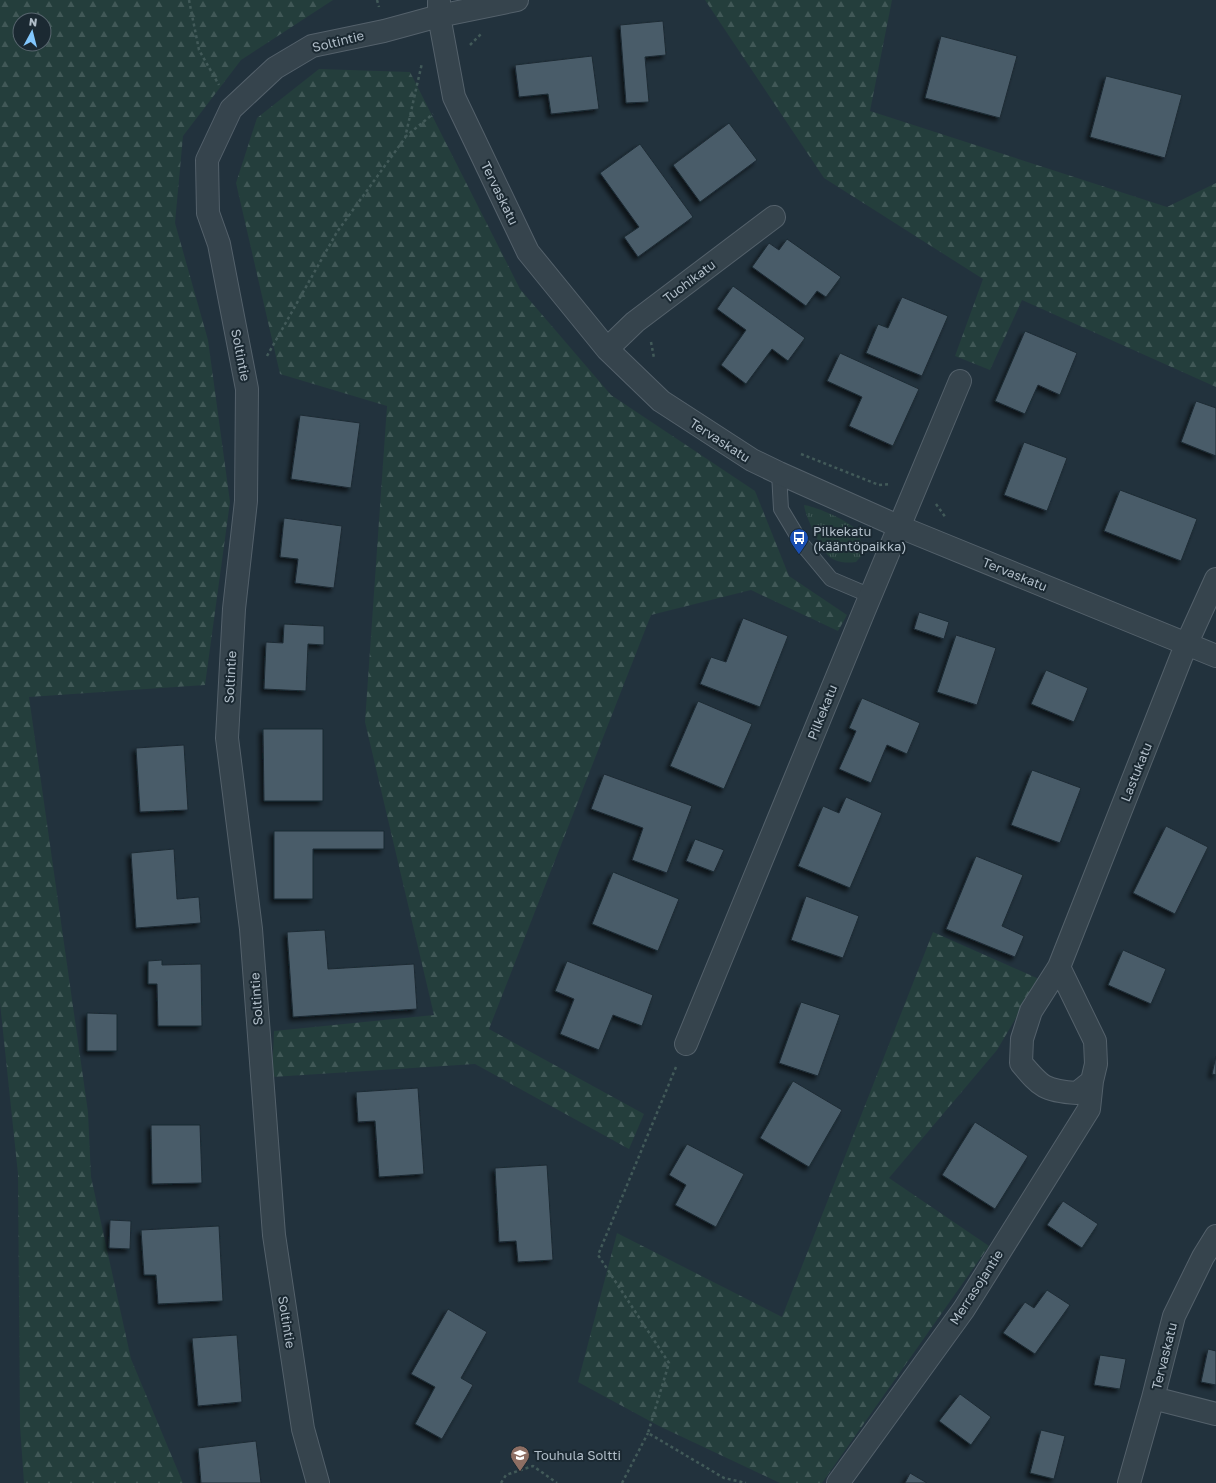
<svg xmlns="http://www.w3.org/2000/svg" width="1216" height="1483" font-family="'Golos Text',sans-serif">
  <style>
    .grass { fill: url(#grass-tufts) }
    .forest { fill: url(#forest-firs); fill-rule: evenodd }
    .building { fill: #4a5c69; stroke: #1d2b34; filter: url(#shadow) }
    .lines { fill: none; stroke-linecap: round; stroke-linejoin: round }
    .service-casing { stroke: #54616b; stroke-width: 16 }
    .minor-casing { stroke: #54616b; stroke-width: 24 }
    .path { stroke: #425a59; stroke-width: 2.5; stroke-dasharray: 3 3; stroke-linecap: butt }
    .service { stroke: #36444d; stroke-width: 14 }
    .minor { stroke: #36444d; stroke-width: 22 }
    .labels { text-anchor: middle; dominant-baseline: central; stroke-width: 4; stroke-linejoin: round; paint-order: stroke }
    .street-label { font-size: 13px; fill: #b1bec9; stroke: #1b2932 }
    .poi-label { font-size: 13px; fill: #b1bec9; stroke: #1b2932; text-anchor: start }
  </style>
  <defs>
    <pattern id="grass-tufts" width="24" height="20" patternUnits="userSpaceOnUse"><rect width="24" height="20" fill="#243e3c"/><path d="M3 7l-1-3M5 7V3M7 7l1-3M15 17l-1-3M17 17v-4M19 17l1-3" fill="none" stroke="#415857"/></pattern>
    <pattern id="forest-firs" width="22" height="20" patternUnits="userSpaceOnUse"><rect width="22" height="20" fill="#243e3c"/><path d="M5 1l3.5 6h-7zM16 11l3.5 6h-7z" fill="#415857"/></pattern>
    <filter id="shadow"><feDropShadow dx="-3.5" dy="3.5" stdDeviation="2" flood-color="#0009"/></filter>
  </defs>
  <rect width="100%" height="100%" fill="#22323d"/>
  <path class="grass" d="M804 505C814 506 844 519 852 526 860 532 862 544 863 554L856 562C846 563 840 563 831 558 822 552 805 516 804 505Z"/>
  <path class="forest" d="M0 0H333L241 60 183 136 175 223 208 340 230 502 205 685 29 697 88 1112 91 1177 131 1359 183 1483H24L20 1426 18 1174 0 1003ZM20 20H44V44H20Z
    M705 0H892L870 111 1167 207 1216 183V387L1022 300 990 370 955 356 983 279 824 178Z
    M319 69 410 72 520 289 611 395 755 491 789 576 847 615 838 631 751 590 651 615 489 1029 644 1114 629 1149 475 1064 272 1077 274 1031 434 1015 365 722 387 406 280 374 236 183 257 118Z
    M933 932 1039 979 997 1050 889 1178 989 1246 822 1483H780L659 1426 578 1382 617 1233 782 1317Z"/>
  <path class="building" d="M663 21 666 55 645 57 649 102 626 103 620 25Z
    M941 36 1017 56 1000 118 925 98Z
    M592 56 599 109 551 114 548 94 519 97 515 65Z
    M1106 76 1182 95 1165 158 1090 137Z
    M729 123 757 160 700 202 673 165Z
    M640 144 693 217 638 257 624 237 639 227 600 173Z
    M787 239 841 277 826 297 817 291 806 306 752 267 769 243 779 250Z
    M733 286 805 338 788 361 772 349 746 384 721 365 746 330 717 309Z
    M902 297 948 316 922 376 866 353 878 324 888 328Z
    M1025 331 1077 353 1060 395 1038 385 1025 414 995 401Z
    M840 353 919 389 893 446 849 426 862 397 827 381Z
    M1196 401 1216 408V456L1181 442Z
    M300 415 360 423 351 488 291 479Z
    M1024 442 1067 458 1047 511 1004 495Z
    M1120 490 1197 519 1181 561 1104 531Z
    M284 518 342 526 334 588 295 583 298 559 280 557Z
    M919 612 949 622 944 639 914 629Z
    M743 618 788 636 760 707 700 684 711 657 726 662Z
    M284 624 324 626V645L308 644 306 691 264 689 266 642 283 643Z
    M956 635 996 648 977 705 937 692Z
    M1046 670 1088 688 1074 722 1031 704Z
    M862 698 920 723 907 754 887 745 871 783 839 769 856 731 849 728Z
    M698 701 752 724 724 789 670 766Z
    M263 729H323V801H264Z
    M184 745 188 810 140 812 136 748Z
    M1032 770 1081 788 1060 843 1011 825Z
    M604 774 692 806 667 873 632 860 643 828 591 809Z
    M846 797 882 813 850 888 798 866 823 806 839 813Z
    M1166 826 1208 847 1175 914 1133 893Z
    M274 831H384V849H313V899H274Z
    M695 839 724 850 714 872 686 861Z
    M174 849 177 899 199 897 201 923 136 928 131 853Z
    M976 856 1023 875 1002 926 1024 936 1015 957 946 929Z
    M613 872 679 899 658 951 592 924Z
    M806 896 859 916 843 958 791 940Z
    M325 930 328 969 414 964 417 1009 293 1017 287 932Z
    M1123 950 1166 969 1151 1004 1108 985Z
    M162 960V965L201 964 202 1026H158L157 984H148V961Z
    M567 961 653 995 642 1026 613 1015 599 1050 560 1034 574 999 555 991Z
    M801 1002 840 1015 818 1076 779 1063Z
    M87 1013 117 1014V1051H87Z
    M1216 1056V1075L1212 1074Z
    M793 1081 842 1110 809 1167 760 1138Z
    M418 1088 424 1174 379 1177 375 1121 358 1122 356 1092Z
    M975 1122 1028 1156 995 1209 942 1175Z
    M151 1125H200L202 1183 152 1184Z
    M687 1144 744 1174 716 1227 675 1205 686 1185 669 1175Z
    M547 1165 553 1260 518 1262 516 1241 499 1242 495 1168Z
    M1063 1201 1098 1224 1082 1248 1047 1225Z
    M110 1220 131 1221 130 1249 109 1248Z
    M219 1226 223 1301 158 1304 156 1275H144L141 1230Z
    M1047 1290 1070 1305 1035 1354 1003 1333 1025 1302 1034 1308Z
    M448 1309 487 1332 461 1378 473 1385 442 1439 415 1424 435 1387 411 1374Z
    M237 1335 242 1402 198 1406 192 1338Z
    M1208 1349 1216 1351V1385L1201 1382Z
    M1100 1355 1126 1359 1120 1389 1094 1385Z
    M960 1394 991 1417 971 1445 939 1421Z
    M1041 1430 1065 1436 1054 1479 1030 1473Z
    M256 1441 261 1483H201L198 1448Z
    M910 1473 927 1483H905Z"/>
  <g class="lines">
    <defs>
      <path id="service" d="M779 473 781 509 802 544 831 579 871 596"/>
      <path id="minor" d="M439 2V16L454 97 528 252 607 349 661 401 752 460 779 473 900 527 1216 656
        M607 349 635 322 774 217
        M1059 967 1095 1041 1096 1064 1092 1081 1077 1093C1045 1091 1041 1087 1021 1063L1022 1039 1031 1011 1059 967 1186 645 1216 579
        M686 1044 864 611 960 381
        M1153 1398 1216 1414
        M318 1483 303 1429 274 1235 251 929 227 738 234 609 246 501 247 389 219 244 208 213 207 160 231 109 275 68 312 46 384 31 439 16 517 0
        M838 1483 964 1309 1089 1109 1092 1081
        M1129 1483 1153 1398 1174 1316 1203 1257 1216 1236"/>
    </defs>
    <use href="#service" class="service-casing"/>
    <use href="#minor" class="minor-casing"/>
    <path class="path" d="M189 0 199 50 219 85
      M377 0 379 7
      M470 45 481 34
      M405 137 433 114
      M651 342 654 358
      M267 356 337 232 405 138 422 63
      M801 454 879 485 890 484
      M936 504 946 518
      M676 1067 598 1255 669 1363 648 1433 724 1478 746 1483
      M501 1483 506 1475 533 1466 557 1483
      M622 1483 648 1433"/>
    <use href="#service" class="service"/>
    <use href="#minor" class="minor"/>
  </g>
  <defs>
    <symbol id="bus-pin" viewBox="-11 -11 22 30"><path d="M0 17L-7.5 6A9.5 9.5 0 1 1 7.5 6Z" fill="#1a4fb4" stroke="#1b2932"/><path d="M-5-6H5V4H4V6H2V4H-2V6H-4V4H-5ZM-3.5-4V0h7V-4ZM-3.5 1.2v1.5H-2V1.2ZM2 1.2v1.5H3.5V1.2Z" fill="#fff"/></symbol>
    <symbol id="school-pin" viewBox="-11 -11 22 30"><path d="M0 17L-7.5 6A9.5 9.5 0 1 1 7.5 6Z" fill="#8d6e63" stroke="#1b2932"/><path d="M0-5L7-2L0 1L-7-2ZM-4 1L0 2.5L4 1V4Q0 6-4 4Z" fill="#fff"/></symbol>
  </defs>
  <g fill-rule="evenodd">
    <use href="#bus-pin" x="788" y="527" width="22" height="30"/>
    <use href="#school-pin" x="509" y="1444" width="22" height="30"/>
  </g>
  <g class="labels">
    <g class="street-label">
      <text transform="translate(338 41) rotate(-14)">Soltintie</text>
      <text transform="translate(500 193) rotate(64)">Tervaskatu</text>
      <text transform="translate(689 281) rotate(-37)">Tuohikatu</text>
      <text transform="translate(241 355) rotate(79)">Soltintie</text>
      <text transform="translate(720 440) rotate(33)">Tervaskatu</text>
      <text transform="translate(1015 574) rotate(22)">Tervaskatu</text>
      <text transform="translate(230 677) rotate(-87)">Soltintie</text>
      <text transform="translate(822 712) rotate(-68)">Pilkekatu</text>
      <text transform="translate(1136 772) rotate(-68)">Lastukatu</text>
      <text transform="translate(256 999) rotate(-94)">Soltintie</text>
      <text transform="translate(976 1287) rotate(-57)">Merrasojantie</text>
      <text transform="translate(287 1322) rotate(81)">Soltintie</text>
      <text transform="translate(1164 1356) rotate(-76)">Tervaskatu</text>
    </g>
    <g class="poi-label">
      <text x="813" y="531">Pilkekatu<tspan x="813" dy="15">(kääntöpaikka)</tspan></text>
      <text x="534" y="1455">Touhula Soltti</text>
    </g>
  </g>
  <g transform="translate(32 32) rotate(7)"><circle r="19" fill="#1b2932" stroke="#57656e"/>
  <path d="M0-3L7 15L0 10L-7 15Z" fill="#82c7fd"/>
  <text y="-6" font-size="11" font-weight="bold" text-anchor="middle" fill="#b1bec9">N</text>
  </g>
</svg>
